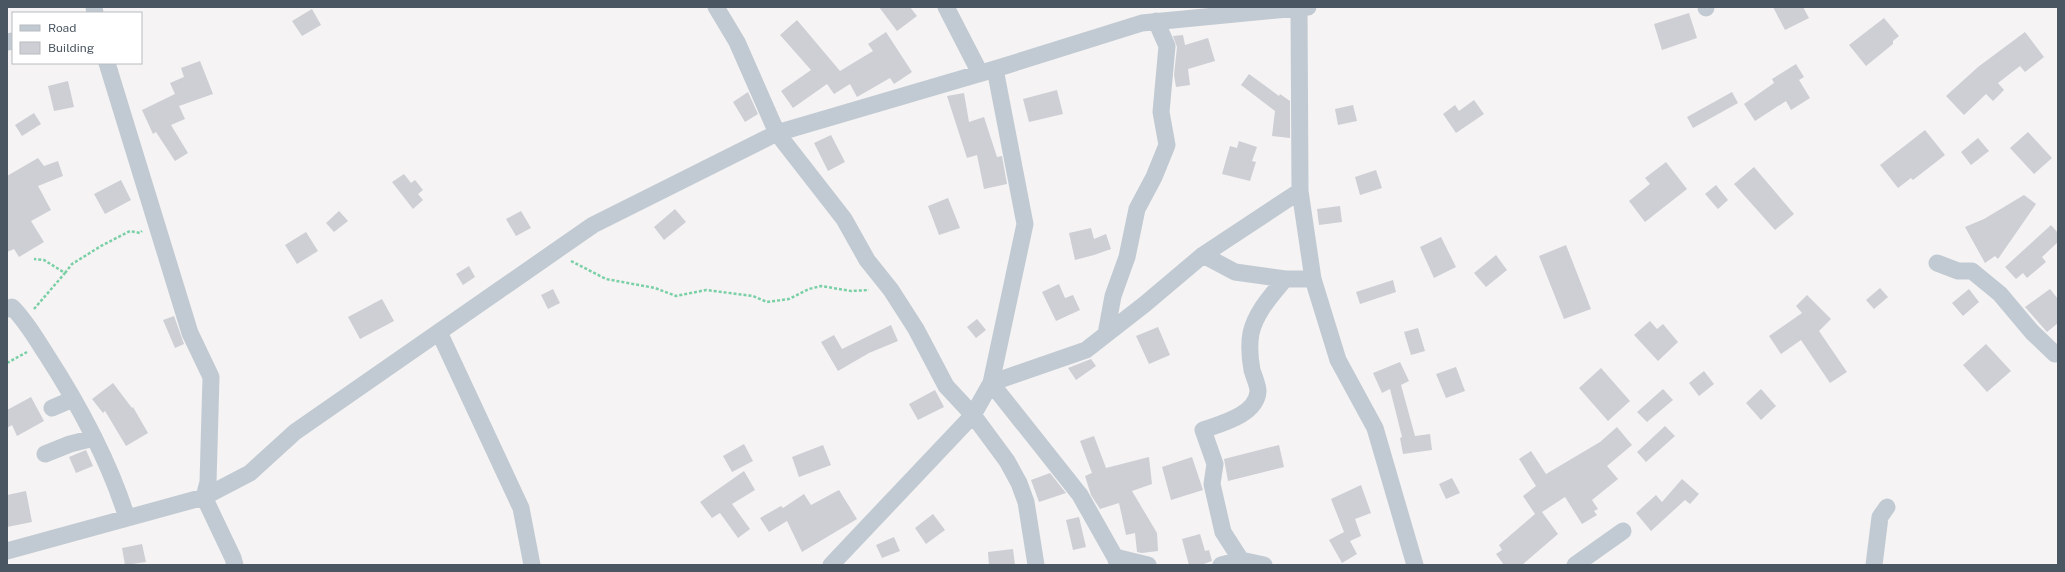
<svg xmlns="http://www.w3.org/2000/svg" width="2065" height="572" font-family="'Public Sans',sans-serif">
  <style>
    .building { fill: #cdcfd5 }
    .lines { fill: none; stroke-linecap: round; stroke-linejoin: round }
    .path { stroke: #7ad0a6; stroke-width: 2.5; stroke-dasharray: 3 2; stroke-linecap: butt }
    .minor { stroke: #c1cad2; stroke-width: 17 }
  </style>
  <rect width="100%" height="100%" fill="#f5f3f3"/>
  <path class="building" d="M879 7H910L917 16 897 31Z
    M1773 7H1803L1809 18 1785 30Z
    M312 9 321 25 302 36 292 21Z
    M1689 13 1697 38 1662 50 1654 24Z
    M1884 18 1899 36 1893 41V44L1866 66 1849 45Z
    M797 20 840 71 873 51 868 44 886 32 912 72 894 84 890 78 857 97 850 84 834 94 827 84 793 108 781 91 811 70 780 35Z
    M2025 32 2044 57 2025 72 2020 66 1998 83 2004 90 1993 101 1986 94 1964 115 1946 96 1978 67Z
    M1183 35 1185 45 1208 38 1215 61 1188 69 1190 85 1176 87 1174 75 1177 47 1173 36Z
    M200 61 213 94 179 106 185 119 171 125 188 153 175 161 156 132 153 134 142 110 175 94 170 83 184 77 181 68Z
    M1796 64 1804 77 1799 80 1810 98 1791 110 1786 101 1755 121 1744 104 1774 83 1772 79Z
    M1249 74 1279 96 1280 94 1290 101V138L1272 136 1275 111 1241 85Z
    M68 81 74 107 54 111 48 86Z
    M1057 90 1063 114 1029 122 1023 99Z
    M748 92 758 114 745 122 733 102Z
    M1732 92 1738 103 1693 128 1687 117Z
    M964 93 969 122 984 117 997 157 1002 156 1007 184 984 189 977 155 967 158 947 96Z
    M1474 100 1484 114 1456 133 1443 114 1455 105 1459 111Z
    M1353 105 1357 121 1338 125 1335 109Z
    M34 113 41 124 22 136 15 125Z
    M1925 130 1945 155 1913 180 1911 178 1898 188 1880 165Z
    M2028 132 2052 158 2034 174 2010 148Z
    M831 135 845 162 828 171 814 143Z
    M1978 138 1989 151 1971 165 1961 152Z
    M1239 141 1257 147 1252 161 1256 162 1250 181 1222 174 1230 146 1237 148Z
    M38 158 44 166 58 161 63 176 38 186 51 210 31 221 44 242 19 257 14 249 7 252V176Z
    M1666 162 1687 189 1645 222 1629 201 1650 184 1645 178Z
    M1754 167 1794 214 1775 230 1734 184Z
    M1376 170 1382 188 1360 195 1355 177Z
    M404 174 411 183 415 180 423 190 418 194 423 200 413 209 392 182Z
    M121 180 131 200 105 214 94 194Z
    M1716 185 1728 200 1718 209 1705 194Z
    M2024 195 2036 204 1998 259 1995 256 1985 263 1965 227 1984 219Z
    M948 198 960 228 939 235 928 206Z
    M1340 206 1342 222 1319 225 1317 209Z
    M675 209 686 222 664 240 654 227Z
    M339 211 348 221 334 232 326 223Z
    M521 211 531 228 516 236 506 219Z
    M2051 225 2058 233V242L2042 257 2046 262 2027 278 2023 273 2016 279 2005 267Z
    M1091 228 1094 239 1106 234 1111 249 1094 255 1075 260 1069 233Z
    M306 232 318 251 297 264 285 245Z
    M1441 237 1456 267 1434 278 1420 247Z
    M1566 245 1591 309 1564 319 1539 256Z
    M1496 255 1507 270 1486 287 1474 273Z
    M469 266 475 277 463 285 456 274Z
    M1393 280 1396 292 1360 304 1356 292Z
    M1059 284 1065 298 1073 295 1080 310 1056 321 1042 292Z
    M1880 288 1888 297 1874 309 1866 300Z
    M553 289 560 303 548 309 541 295Z
    M1969 289 1979 302 1963 316 1952 303Z
    M2050 289 2058 299V323L2047 332 2025 307Z
    M1807 295 1831 319 1819 331 1847 372 1830 383 1801 340 1781 354 1769 336 1802 313 1796 306Z
    M382 299 394 321 360 339 348 317Z
    M174 316 184 344 175 348 163 320Z
    M977 319 986 330 976 338 967 327Z
    M1650 321 1657 329 1663 324 1678 342 1658 361 1634 335Z
    M891 325 898 341 869 353 838 371 821 342 834 335 842 349Z
    M1158 327 1170 355 1149 364 1136 336Z
    M1418 328 1425 351 1411 355 1404 332Z
    M1986 344 2011 371 1987 392 1963 365Z
    M1091 359 1096 366 1076 380 1068 368Z
    M1400 362 1409 381 1401 385 1415 436 1430 434 1432 450 1403 454 1400 438 1402 437 1390 389 1382 393 1373 373Z
    M1456 367 1465 391 1446 398 1436 374Z
    M1601 368 1630 401 1608 421 1579 388Z
    M1704 371 1714 384 1699 396 1689 383Z
    M113 383 132 408 133 407 148 433 126 446 105 411 103 413 92 399Z
    M1663 389 1673 400 1647 422 1637 412Z
    M1761 389 1776 406 1761 420 1746 403Z
    M935 390 944 407 918 420 909 404Z
    M31 397 44 421 17 436 12 425 7 428V410Z
    M1665 426 1675 436 1646 462 1637 452Z
    M1617 427 1632 445 1607 466 1618 479 1592 500 1598 509 1594 511 1597 515 1582 524 1565 497 1542 512 1558 534 1522 565H1504L1496 554 1502 550 1499 545 1535 514 1523 496 1536 486 1519 459 1531 451 1546 474 1600 442Z
    M1094 436 1106 468 1149 457 1152 484 1132 491 1157 533 1158 551 1142 553 1137 552 1135 533 1126 535 1119 503 1100 509 1091 495 1085 476 1092 473 1080 441Z
    M744 444 753 461 732 472 723 456Z
    M823 445 831 465 799 477 792 457Z
    M1279 445 1284 467 1228 481 1224 459Z
    M86 450 93 466 76 473 69 457Z
    M1192 457 1203 490 1171 500 1162 467Z
    M744 471 755 490 732 504 750 529 738 538 720 513 712 518 700 502Z
    M1050 473 1066 493 1039 502 1031 480Z
    M1452 478 1460 493 1446 499 1439 484Z
    M1682 479 1699 494 1690 504 1685 500 1651 531 1636 513 1656 495 1662 502Z
    M1361 485 1371 513 1355 519 1361 536 1350 541 1357 554 1342 563 1329 540 1344 532 1331 499Z
    M839 490 857 519 802 552 787 521 769 532 760 518 781 506 783 508 804 494 811 505Z
    M26 491 32 522 7 527V495Z
    M933 514 945 530 926 544 915 528Z
    M1079 517 1086 547 1073 550 1066 520Z
    M1200 534 1205 551 1209 550 1212 561 1201 565H1189L1182 539Z
    M894 537 900 551 882 558 876 545Z
    M142 544 146 562 125 565 122 548Z
    M1013 549 1015 565H989L988 552Z"/>
  <g class="lines">
    <path class="path" d="M571 261 606 279 655 288 676 296 706 290 753 296 767 302 789 299 809 289 821 286 851 291 869 290
      M65 273 72 264 101 246 130 231 140 233 142 231
      M34 309 65 273 44 260 34 259
      M7 363 27 352"/>
    <path class="minor" d="M94 7 95 13
      M716 7 737 42 777 133 844 219 867 260 891 290 916 329 946 386 973 415 1007 461 1019 483 1026 502 1036 565
      M946 7 980 73
      M1299 7 1300 191 1313 279 1338 360 1375 428 1415 565
      M1706 7V8
      M7 42 13 41
      M107 63 190 333 211 377 208 482 204 497 233 558 235 565
      M1203 255 1235 272 1285 279H1313
      M1937 263 1958 271H1972L2000 294 2032 332 2055 354 2058 353
      M7 309 12 307C26 321 35 337 46 354 79 405 109 460 127 518
      M439 332 521 508 532 565
      M1106 334 1113 296 1127 257 1137 209 1154 177 1167 145 1161 112 1167 46 1156 21
      M991 383 1086 350 1145 304 1203 255 1300 191
      M991 383 1080 495 1115 557 1118 565
      M52 408 73 399
      M45 454 70 444 94 438
      M7 551 204 497 250 473 295 432 593 225 777 133 995 69 1142 23 1308 7
      M1115 557 1148 565
      M1241 560 1223 532 1212 484 1215 464 1203 430C1220 424 1257 415 1258 391 1258 385 1254 377 1252 370 1250 359 1249 344 1251 333 1256 312 1271 296 1285 279
      M831 565 973 415 991 383 1025 224 995 69
      M1221 565 1241 560 1264 565
      M1575 565 1623 531
      M1874 565 1880 517 1887 507"/>
  </g>
  <rect width="2065" height="572" fill="none" stroke="#4a5661" stroke-width="16"/>
  <rect x="12" y="12" width="130" height="52" fill="#ffffff" stroke="#b7bbc0"/>
  <rect x="20" y="25" width="20" height="6" fill="#c1cad2" stroke="#b7bbc0"/>
  <text x="48" y="32" font-size="12" fill="#4a5661">Road</text>
  <rect x="20" y="42" width="20" height="12" fill="#cdcfd5" stroke="#b7bbc0"/>
  <text x="48" y="52" font-size="12" fill="#4a5661">Building</text>
</svg>
